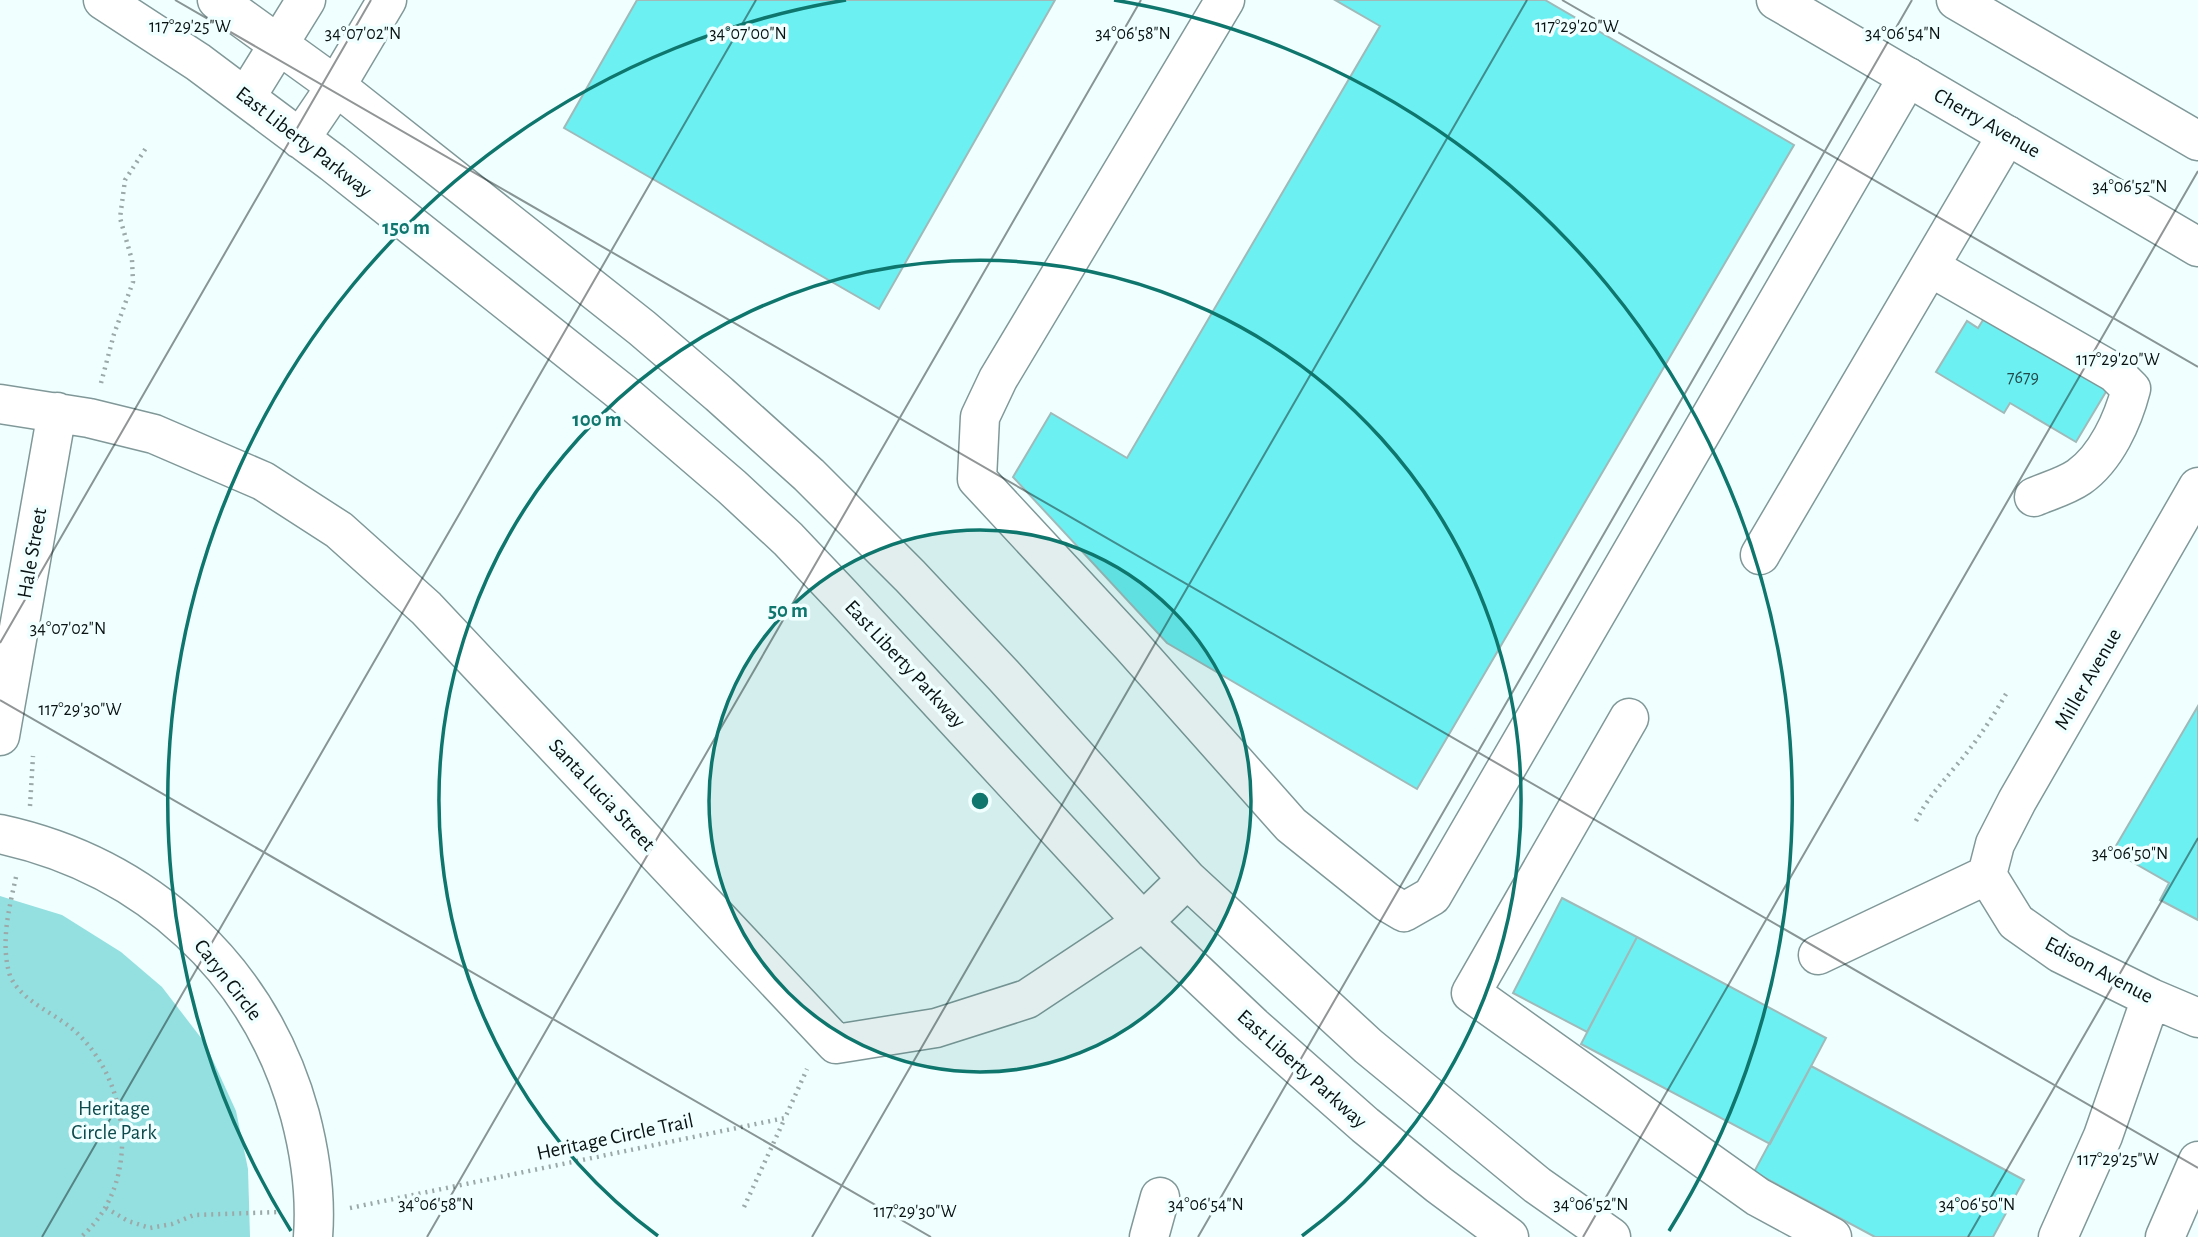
<svg xmlns="http://www.w3.org/2000/svg" width="2198" height="1237" font-family="'Alegreya Sans',sans-serif">
  <style>
    .green { fill: #94e0e1 }
    .building { fill: #6df0f2; stroke: #a0b9b9; stroke-width: 2 }
    .lines { fill: none; stroke-linecap: round; stroke-linejoin: round }
    .minor-casing { stroke: #819899; stroke-width: 41 }
    .major-casing { stroke: #819899; stroke-width: 41 }
    .path { stroke: #9ca9a9; stroke-width: 4.5; stroke-dasharray: 2 5; stroke-linecap: butt }
    .minor { stroke: #fff; stroke-width: 38 }
    .major { stroke: #fff; stroke-width: 38 }
    .ticks { fill: none; stroke: #0a1313; stroke-width: 2; stroke-opacity: 0.45 }
    .ring { fill: none; stroke: #0f766e; stroke-width: 3.5 }
    .labels { text-anchor: middle; dominant-baseline: central; stroke-width: 7; stroke-linejoin: round; paint-order: stroke }
    .number-label { font-size: 18px; fill: #234a4b }
    .street-label { font-size: 21px; fill: #0a1313; stroke: #f0ffff }
    .park-label { font-size: 21px; fill: #0e4a4c; stroke: #f0ffff }
    .ticks-label { font-size: 18px; text-anchor: middle; fill: #0a1313; stroke: #f0ffff; stroke-width: 7; stroke-linejoin: round; paint-order: stroke }
    .centre { fill: #0f766e; stroke: #f0ffff; stroke-width: 3.5 }
    .ring-label { font-size: 21px; text-anchor: middle; font-weight: bold; fill: #0f766e; stroke: #f0ffff; stroke-width: 7; stroke-linejoin: round; paint-order: stroke }
  </style>
  <rect width="100%" height="100%" fill="#f0ffff"/>
  <path class="green" d="M0 896 62 915 121 952 162 987 205 1043 236 1111 248 1169 250 1237H0Z"/>
  <path class="building" d="M637 0H1055L879 309 564 128Z
    M1335 0H1545L1794 145 1417 789 1167 643 1013 477 1051 413 1127 458 1380 26Z
    M1988 312 2110 385 2076 442 2010 403 2004 413 1936 372 1967 321 1978 328Z
    M2198 706V920L2160 900 2169 883 2113 851Z
    M1562 898 1637 937 1587 1032 1513 993Z
    M1637 937 1826 1038 1770 1144 1581 1044Z
    M1811 1066 2024 1180 1993 1237H1875L1754 1172Z"/>
  <g class="lines">
    <defs>
      <path id="minor" d="M103 0 198 62 333 163 625 395 732 487 788 539 841 595 1143 922 1253 1026 1365 1125 1439 1185 1509 1237
        M217 0 336 86 642 328 719 394 809 475 910 576 1004 676 1187 879 1368 1046 1537 1185 1611 1237
        M1225 0 998 379 980 417 977 479 1131 645 1291 825 1387 902 1404 912 1432 896 1908 77
        M246 97 306 0
        M300 139 336 86 387 0
        M1930 267 2115 373 2131 389C2123 420 2106 458 2079 477 2066 486 2048 491 2034 497
        M0 404 89 418 154 434 263 481 339 530 426 608 836 1044 936 1028 1027 999 1143 922 1187 879
        M1760 555 2007 135
        M1629 718 1471 993 1758 1197 1832 1237
        M0 736 57 412
        M0 834C147 866 260 969 300 1115 310 1153 316 1197 313 1237
        M1987 875 1995 844 2017 801 2198 487
        M1987 875 2016 922 2060 953 2151 998 2198 1018
        M1818 955 1987 875
        M1149 1237 1160 1197
        M2058 1237 2103 1136 2151 998
        M2165 1237 2198 1161"/>
      <path id="major" d="M1776 0 2198 247
        M1956 0 2198 141"/>
    </defs>
    <use href="#minor" class="minor-casing"/>
    <use href="#major" class="major-casing"/>
    <path class="path" d="M101 383 114 334 133 282 132 260 120 218 125 180 146 148
      M30 806 33 756
      M1916 821C1928 797 1939 787 1955 767 1975 744 1991 720 2006 694
      M16 877C9 909 0 943 10 976 23 1004 59 1014 79 1035 132 1087 140 1186 81 1237
      M744 1207 785 1118
      M106 1208 128 1221 150 1228 172 1224 194 1215 278 1212
      M350 1208 785 1118 807 1069"/>
    <use href="#minor" class="minor"/>
    <use href="#major" class="major"/>
  </g>
  <path class="ticks" d="M175 0 2198 1168M1562 0 2198 367M0 643 371 0M0 700 931 1237M42 1237 756 0M427 1237 1141 0M812 1237 1527 0M1198 1237 1912 0M1583 1237 2198 171M1968 1237 2198 838"/>
  <circle cx="980" cy="801" r="271" fill="#0f766e" fill-opacity=".12"/>
  <g class="ring">
    <circle cx="980" cy="801" r="271"/>
    <path d="M658 1236A541 541 0 1 1 1302 1236"/>
    <path d="M291 1231A812 812 0 0 1 846 0M1114 0A812 812 0 0 1 1669 1231"/>
  </g>
  <g class="labels">
    <g class="number-label">
      <text x="2023" y="378">7679</text>
    </g>
    <g class="street-label">
      <text transform="translate(1987 123) rotate(30)">Cherry Avenue</text>
      <text transform="translate(304 142) rotate(38)">East Liberty Parkway</text>
      <text transform="translate(32 553) rotate(-80)">Hale Street</text>
      <text transform="translate(905 664) rotate(47)">East Liberty Parkway</text>
      <text transform="translate(2088 679) rotate(-60)">Miller Avenue</text>
      <text transform="translate(602 795) rotate(47)">Santa Lucia Street</text>
      <text transform="translate(2099 970) rotate(28)">Edison Avenue</text>
      <text transform="translate(228 980) rotate(52)">Caryn Circle</text>
      <text transform="translate(1302 1069) rotate(42)">East Liberty Parkway</text>
      <text transform="translate(615 1137) rotate(-12)">Heritage Circle Trail</text>
    </g>
    <g class="park-label">
      <text x="114" y="1108">Heritage<tspan x="114" dy="24">Circle Park</tspan></text>
    </g>
  </g>
  <g class="ticks-label">
    <text x="190" y="32">117°29'25"W</text>
    <text x="1577" y="32">117°29'20"W</text>
    <text x="363" y="39">34°07'02"N</text>
    <text x="748" y="39">34°07'00"N</text>
    <text x="1133" y="39">34°06'58"N</text>
    <text x="1903" y="39">34°06'54"N</text>
    <text x="2130" y="192">34°06'52"N</text>
    <text x="2118" y="365">117°29'20"W</text>
    <text x="68" y="634">34°07'02"N</text>
    <text x="80" y="715">117°29'30"W</text>
    <text x="2130" y="859">34°06'50"N</text>
    <text x="2118" y="1165">117°29'25"W</text>
    <text x="436" y="1210">34°06'58"N</text>
    <text x="1206" y="1210">34°06'54"N</text>
    <text x="1591" y="1210">34°06'52"N</text>
    <text x="1977" y="1210">34°06'50"N</text>
    <text x="915" y="1217">117°29'30"W</text>
  </g>
  <circle cx="980" cy="801" r="10" class="centre"/>
  <g class="ring-label">
    <text x="406" y="234">150 m</text>
    <text x="597" y="426">100 m</text>
    <text x="788" y="617">50 m</text>
  </g>
</svg>
